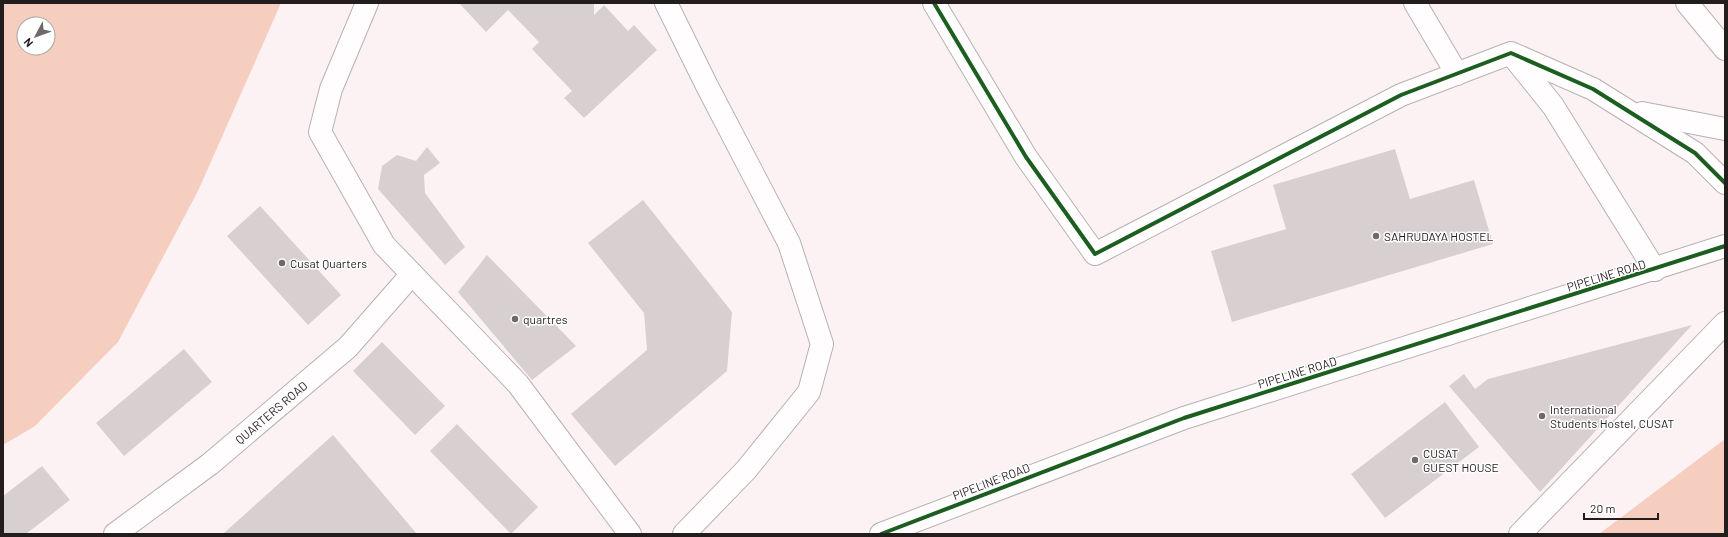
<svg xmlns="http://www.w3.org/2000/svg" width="1728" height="537" font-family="Barlow,sans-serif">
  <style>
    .green { fill: #f6cebf; fill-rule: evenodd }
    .building { fill: #d8d0d0 }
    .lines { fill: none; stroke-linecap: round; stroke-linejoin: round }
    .minor-casing { stroke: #b8b1b2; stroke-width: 24 }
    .minor { stroke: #fffdfd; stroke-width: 22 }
    .cycleway-casing { stroke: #fff; stroke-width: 6 }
    .cycleway { stroke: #1b5e20; stroke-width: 4 }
    .poi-dot { fill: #706869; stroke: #fff; stroke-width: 1.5 }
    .labels { text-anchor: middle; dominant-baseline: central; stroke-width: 3; stroke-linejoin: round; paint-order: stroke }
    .poi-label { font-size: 12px; fill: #241d1e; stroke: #fff; text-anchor: start }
    .street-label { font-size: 12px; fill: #241d1e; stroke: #fff }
  </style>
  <rect width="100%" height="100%" fill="#fcf2f4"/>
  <path class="green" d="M3 3H281L198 191 118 342 35 426 3 445ZM24 24H48V48H24Z
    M1725 439V534H1599Z"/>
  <path class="building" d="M459 3H594V15L604 5 628 31 634 25 657 50 584 118 564 98 572 91 532 49 539 42 508 10 486 32Z
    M427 147 440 163 424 175 425 193 465 247 445 265 378 189 382 166 397 155 416 161Z
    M1395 149 1410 199 1474 180 1493 244 1232 322 1211 251 1286 229 1273 185Z
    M643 200 732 312 727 371 615 466 571 414 647 350 644 313 588 243Z
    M260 206 341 295 308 325 227 236Z
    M487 255 576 346 532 380 458 292Z
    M1692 325 1540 492 1449 386 1464 374 1475 389 1488 379Z
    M382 342 445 406 415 435 353 371Z
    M184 349 212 382 124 456 96 423Z
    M1445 402 1479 447 1385 518 1351 474Z
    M457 424 538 507 511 534 430 451Z
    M333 435 417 534H223Z
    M42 466 70 500 26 534H3V496Z"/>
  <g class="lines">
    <defs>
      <g id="minor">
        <path d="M367 3 331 89 320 132 384 245 518 384 630 534"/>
        <path d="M666 3 707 86 789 243 822 344 809 392 746 470 684 534"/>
        <path d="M934 3 1026 157 1095 254 1401 95 1511 53 1593 89 1695 153 1725 183"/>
        <path d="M1415 3 1457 74"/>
        <path d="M1687 3 1725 49"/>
        <path d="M1512 55 1553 106 1655 270"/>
        <path d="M1642 113 1725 129"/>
        <path id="s1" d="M115 534 210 464 348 347 412 274"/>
        <path d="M881 534 1184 418 1725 246"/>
        <path d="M1520 534 1725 323"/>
      </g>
    </defs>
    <use href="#minor" class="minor-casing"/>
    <use href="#minor" class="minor"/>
    <defs>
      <path id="cycleway" d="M934 3 1026 157 1095 254 1401 95 1511 53 1593 89 1695 153 1725 183
        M881 534 1184 418 1725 246"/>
    </defs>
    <use href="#cycleway" class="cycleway-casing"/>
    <use href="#cycleway" class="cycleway"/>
  </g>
  <g class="poi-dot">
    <circle cx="1376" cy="236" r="4"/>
    <circle cx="282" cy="263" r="4"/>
    <circle cx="515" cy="319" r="4"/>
    <circle cx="1542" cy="416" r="4"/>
    <circle cx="1415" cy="460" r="4"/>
  </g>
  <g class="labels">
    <g class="poi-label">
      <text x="1384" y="236">SAHRUDAYA HOSTEL</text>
      <text x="290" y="263">Cusat Quarters</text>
      <text x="523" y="319">quartres</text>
      <text x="1550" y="409">International<tspan x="1550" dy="14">Students Hostel, CUSAT</tspan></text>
      <text x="1423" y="453">CUSAT<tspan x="1423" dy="14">GUEST HOUSE</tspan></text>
    </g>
    <g class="street-label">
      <text transform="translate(1606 275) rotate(-17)">PIPELINE ROAD</text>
      <text transform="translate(1297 372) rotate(-17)">PIPELINE ROAD</text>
      <text stroke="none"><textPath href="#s1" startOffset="198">QUARTERS ROAD</textPath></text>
      <text transform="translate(991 481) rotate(-21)">PIPELINE ROAD</text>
    </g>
  </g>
  <rect width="1728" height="537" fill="none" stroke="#241d1e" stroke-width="8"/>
  <g transform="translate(36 36) rotate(229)"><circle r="19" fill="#ffffff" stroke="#a7a5a5"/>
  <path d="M0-3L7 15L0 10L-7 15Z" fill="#706869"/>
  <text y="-6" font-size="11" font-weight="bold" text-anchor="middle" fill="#241d1e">N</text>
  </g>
  <path d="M1584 513v6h74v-6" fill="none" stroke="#241d1e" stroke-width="2"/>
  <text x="1590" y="513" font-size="12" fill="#241d1e" stroke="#ffffff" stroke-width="3" paint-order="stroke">20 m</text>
</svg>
